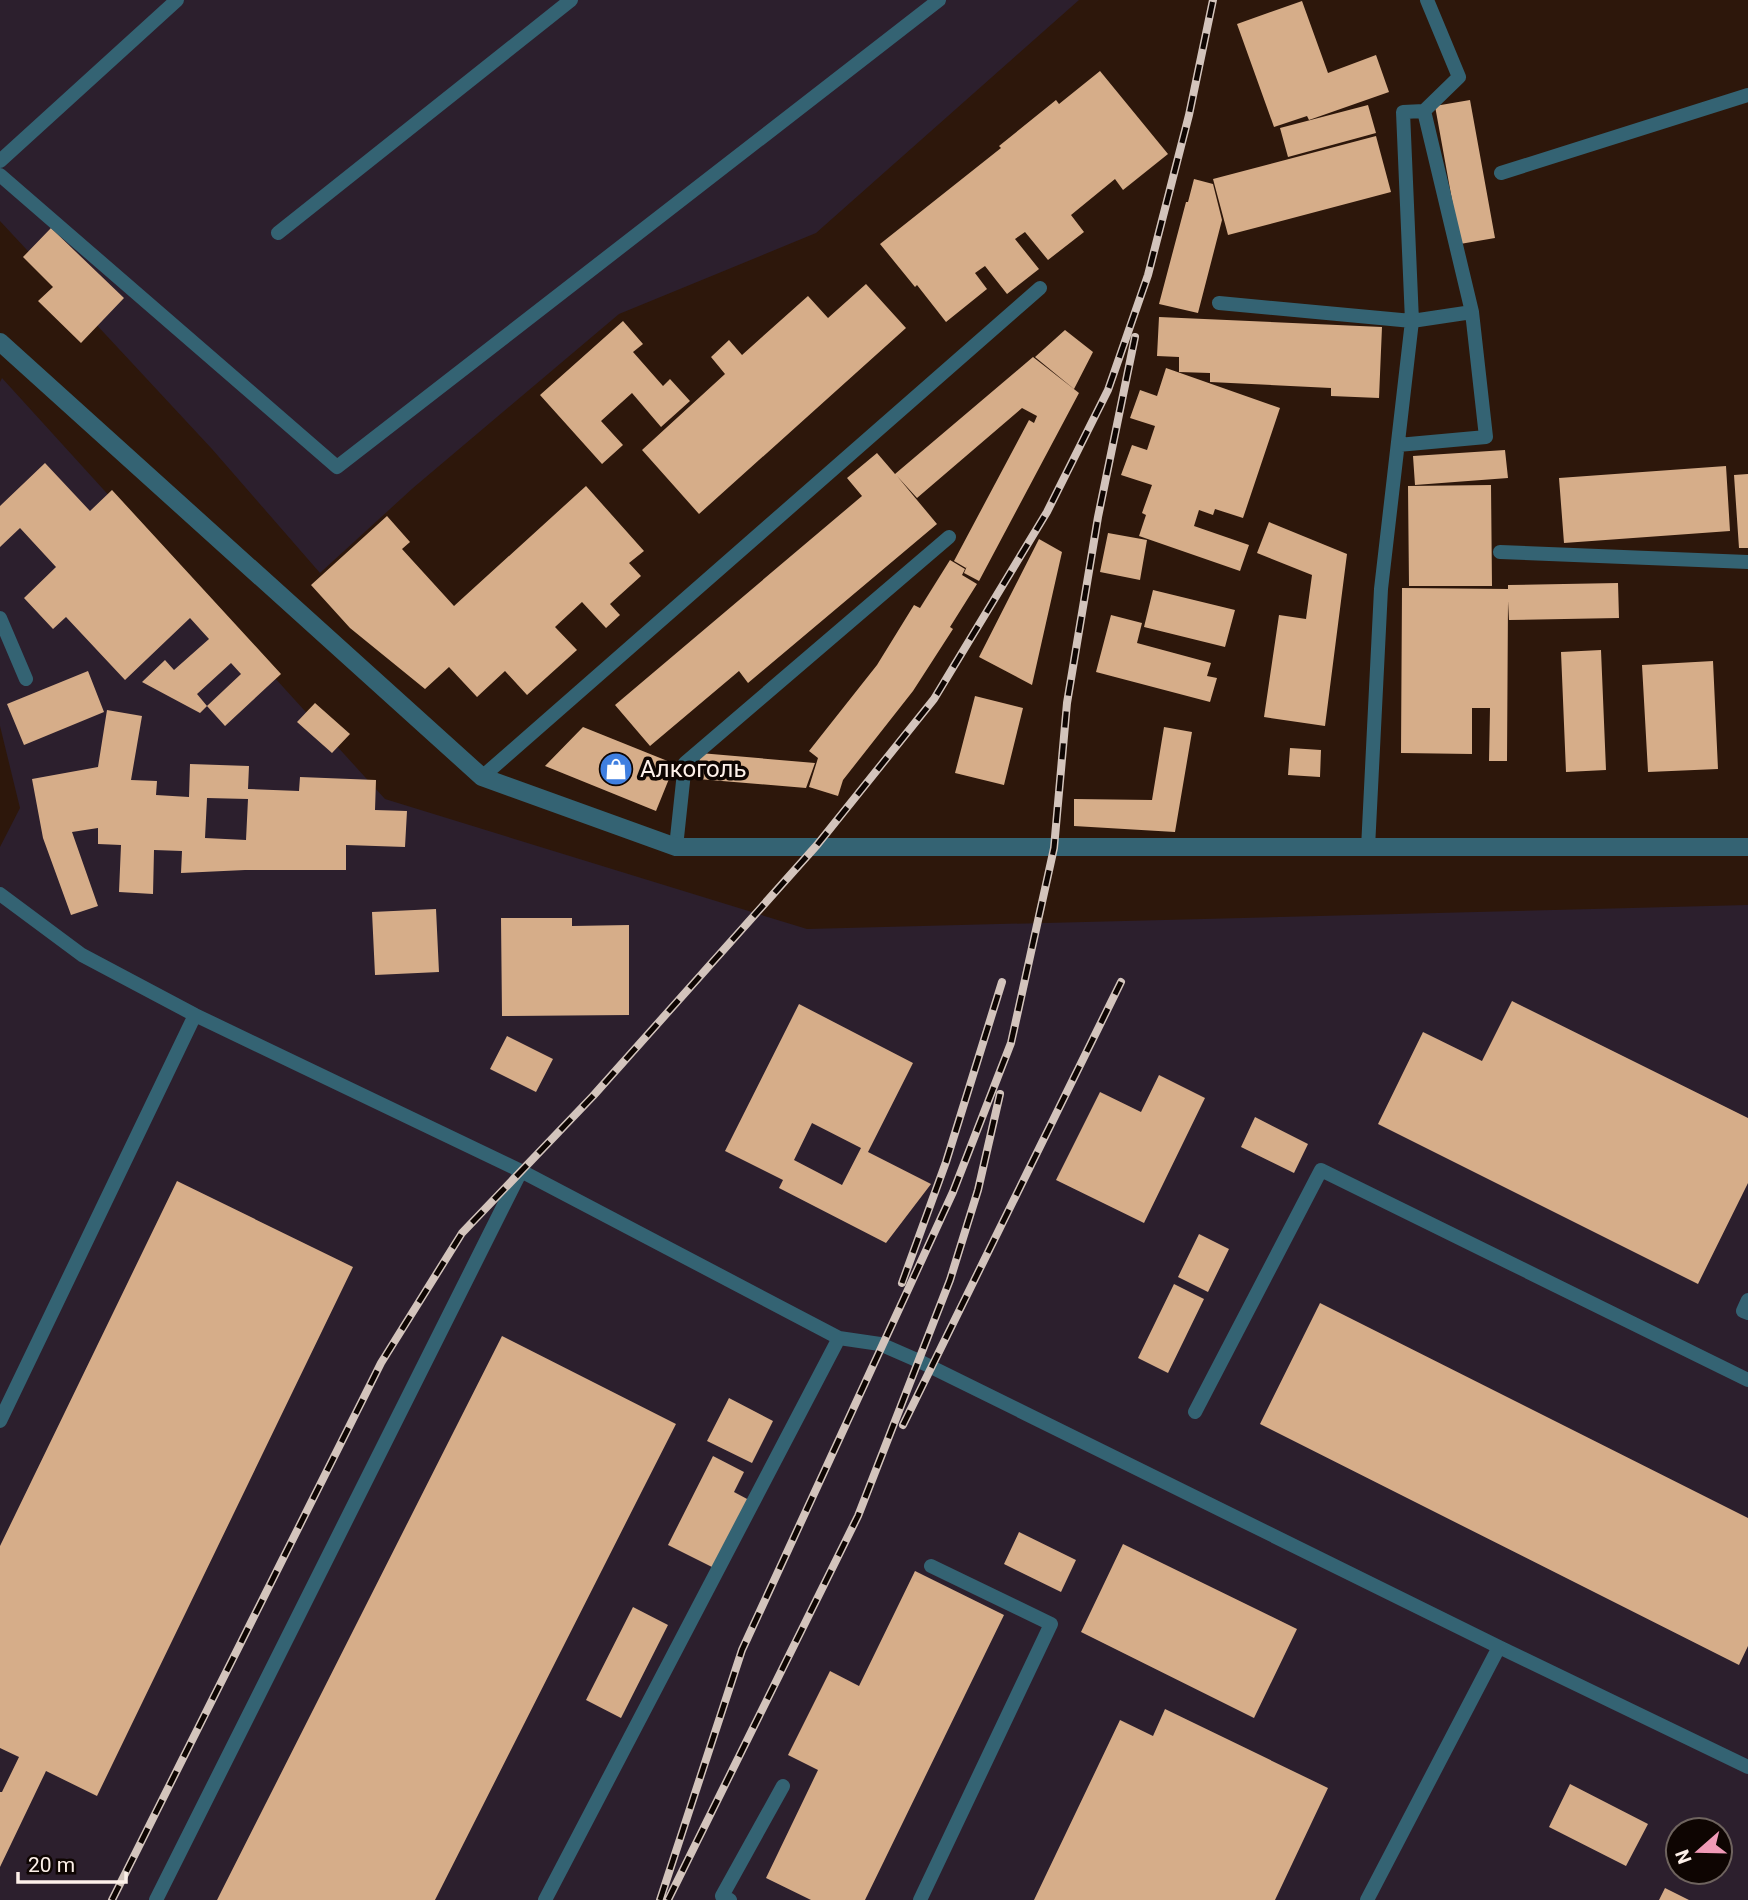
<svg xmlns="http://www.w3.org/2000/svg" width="1748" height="1900" font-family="Roboto,sans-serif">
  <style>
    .industrial { fill: #2c1f2d; fill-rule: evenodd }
    .building { fill: #d6ad89; fill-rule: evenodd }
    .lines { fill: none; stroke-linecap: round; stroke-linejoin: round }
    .service { stroke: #346373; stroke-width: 14 }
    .tertiary { stroke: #346373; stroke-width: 18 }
    .rail-casing { stroke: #d3c4bc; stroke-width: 8 }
    .rail { stroke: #0e0502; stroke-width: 5; stroke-dasharray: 16; stroke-linecap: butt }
    .labels { text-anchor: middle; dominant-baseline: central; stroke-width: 7; stroke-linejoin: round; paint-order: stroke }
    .poi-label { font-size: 24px; fill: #fdf0e9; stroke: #0e0502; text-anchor: start }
  </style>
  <rect width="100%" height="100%" fill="#2d170b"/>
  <path class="industrial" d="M0 0H1079L816 233 619 314 413 488 320 573 212 449 0 221Z
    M2 378 385 799 807 929 1748 905V1900H0V847L20 808 0 726V382ZM1678 1830H1720V1872H1678Z"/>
  <path class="building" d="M1302 1 1328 73 1376 55 1389 92 1309 120 1307 116 1274 127 1237 24Z
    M1100 71 1168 154 1123 190 1115 179 1071 215 1084 232 1048 260 1025 232 1015 239 1039 269 1007 294 985 266 975 273 987 289 946 322 917 285 915 287 880 244 1001 148 999 146 1056 100 1059 104Z
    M1470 100 1495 238 1460 244 1435 106Z
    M1368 105 1376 133 1288 157 1280 128Z
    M1376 136 1391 192 1228 235 1213 179Z
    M1194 179 1213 184 1222 220 1198 313 1159 304 1186 202H1188Z
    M51 228 124 298 81 343 38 301 53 287 23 257Z
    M866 284 906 328 699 514 642 450 725 374 711 357 729 340 742 355 808 296 828 318Z
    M1159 317 1382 327 1379 398 1331 396V388L1210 382V373L1179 372V357L1157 356Z
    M623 321 643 344 633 352 663 386 670 379 690 401 661 427 632 393 601 421 623 445 602 464 540 395Z
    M1065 330 1093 352 1074 389 1035 357Z
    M1033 357 1079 393 979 581 964 573 967 566 966 568 954 561 1029 420 1034 423 1037 416 1022 408 917 498 897 476 937 524 748 683 739 671 650 746 615 705 862 496 847 478 877 453 895 474Z
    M1166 368 1280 408 1243 518 1215 509 1213 515 1199 510 1194 526 1249 545 1240 571 1139 536 1146 515 1142 513 1152 485 1121 475 1132 445 1147 450 1155 426 1130 418 1140 390 1157 396Z
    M1505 450 1508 478 1415 485 1413 456Z
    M45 463 90 511 112 490 281 674 225 726 207 706 200 713 142 682 165 660 174 670 209 639 190 618 125 680 66 617 53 629 24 598 56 567 20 528 0 547V506ZM231 663 241 674 207 706 197 694Z
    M1726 466 1730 531 1564 543 1559 478Z
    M1748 474V548H1739L1734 475Z
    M1491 485 1492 586H1409L1408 486Z
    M586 486 644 551 629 563 641 576 610 604 620 615 606 628 582 602 555 627 577 650 527 695 505 671 477 697 449 667 425 689 350 628 311 585 387 516 410 542 402 549 454 606Z
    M1269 522 1347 554 1325 726 1264 717 1279 615 1306 619 1312 575 1257 553Z
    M1108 533 1147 540 1140 580 1100 572Z
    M1039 539 1062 552 1032 685 979 657Z
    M950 560 965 569 962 575 977 584 950 627 953 629 913 691 843 780 838 796 809 787 818 758 809 751 877 665 914 605 920 608Z
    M1618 583 1619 618 1509 620 1508 601 1507 761H1489L1490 708H1472V754L1401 753 1402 588 1508 589V585Z
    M1153 590 1235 610 1225 647 1144 627Z
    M1111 615 1142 623 1137 643 1211 663 1207 676 1217 678 1210 702 1096 672Z
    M1601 650 1606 770 1566 772 1561 652Z
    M1713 661 1718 769 1648 772 1642 665Z
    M88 671 104 712 24 745 7 704Z
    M975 696 1023 708 1004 785 955 773Z
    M315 703 350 734 332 753 297 722Z
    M107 710 142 716 131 780 157 781 156 795 189 797 190 764 249 766 248 789 299 791 300 777 376 780 375 810 407 811 405 847 346 845V870H245L181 873 182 851 154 850 153 894 119 892 121 845 98 844V828L72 832 98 906 71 915 43 838 32 779 98 767ZM207 798 248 799 246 840 205 838Z
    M583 727 675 764 656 811 545 766Z
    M1164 727 1192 732 1175 832 1074 826V799L1152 800Z
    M1290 748 1321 750 1320 777 1288 775Z
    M700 753 815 763 806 788 698 779Z
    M436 909 439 972 375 975 372 912Z
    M501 918H572V926L629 925V1015L502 1016Z
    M1512 1001 1748 1118V1183L1698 1284 1378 1124 1423 1032 1482 1061Z
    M799 1004 913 1063 868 1152 931 1184 886 1243 779 1188 783 1180 725 1151ZM812 1123 861 1148 842 1185 794 1160Z
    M507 1036 553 1059 536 1092 490 1069Z
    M1159 1075 1205 1098 1144 1223 1056 1180 1100 1092 1141 1112Z
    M1255 1117 1308 1144 1294 1173 1241 1147Z
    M177 1181 353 1267 97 1796 46 1771 0 1867V1792H2L19 1757 0 1748V1546Z
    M1199 1234 1229 1249 1208 1292 1178 1277Z
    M1174 1284 1204 1299 1168 1373 1138 1358Z
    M1320 1303 1748 1518V1646L1739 1665 1260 1424Z
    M502 1336 676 1424 644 1487 435 1900H217Z
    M729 1398 773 1421 752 1463 707 1441Z
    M713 1456 744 1472 734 1492 749 1500 714 1568 668 1545Z
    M1019 1532 1076 1560 1061 1592 1004 1564Z
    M1123 1544 1297 1629 1254 1718 1081 1632Z
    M915 1571 1004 1615 865 1900H811L766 1878 818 1770 788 1755 830 1671 859 1686Z
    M633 1607 668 1625 621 1718 586 1700Z
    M1165 1709 1328 1788 1275 1900H1034L1120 1720 1153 1736Z
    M1570 1784 1648 1824 1626 1866 1549 1827Z
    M1665 1888 1689 1900H1659Z"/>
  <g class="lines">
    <path class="service" d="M1424 111 1459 77 1427 0
      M0 161 177 0
      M1501 173 1748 95
      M0 175 337 467 939 0
      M278 233 571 0
      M1219 303 1412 321 1472 312
      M1500 552 1748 562
      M0 618 26 679
      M482 777 1040 288
      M676 847 685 763 949 537
      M1368 848 1381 589 1412 321 1403 112 1424 111 1472 312 1486 437 1398 445
      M0 894 82 955 195 1015 521 1171 156 1900
      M521 1171 839 1338 545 1900
      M1748 1300 1743 1311 1748 1313
      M839 1338 880 1344 919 1361 1499 1647 1367 1900
      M1195 1412 1321 1170 1748 1380
      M0 1421 195 1015
      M1499 1647 1748 1767
      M730 1900 722 1896 783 1786
      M920 1900 1051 1624 931 1566"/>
    <path class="tertiary" d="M0 342 482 777 676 847H1748"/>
    <defs>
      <path id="rail" d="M902 1283 946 1162 1002 982
        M903 1425 1121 982
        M112 1900 381 1363 462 1233 593 1096 817 845 934 699 1047 512 1108 390 1148 275 1189 115 1213 0
        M660 1900 742 1650 953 1192 1011 1043 1054 848 1067 703 1098 517 1135 337
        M668 1900 858 1516 950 1280 978 1190 1000 1094"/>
    </defs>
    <use href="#rail" class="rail-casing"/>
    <use href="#rail" class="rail"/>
  </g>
  <defs>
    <symbol id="shop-disc" viewBox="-11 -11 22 22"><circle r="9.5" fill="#3f7fe0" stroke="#0e0502"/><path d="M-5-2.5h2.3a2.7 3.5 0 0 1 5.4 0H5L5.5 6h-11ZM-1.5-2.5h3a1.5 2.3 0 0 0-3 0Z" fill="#fff"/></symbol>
  </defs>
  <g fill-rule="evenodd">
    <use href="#shop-disc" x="597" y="750" width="38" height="38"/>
  </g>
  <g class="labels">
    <g class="poi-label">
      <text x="640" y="769">Алкоголь</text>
    </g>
  </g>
  <g transform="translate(1699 1851) rotate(250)"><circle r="33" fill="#0e0502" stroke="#6e635e" stroke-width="2"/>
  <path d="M0-5L12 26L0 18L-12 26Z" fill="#f09ab7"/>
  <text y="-10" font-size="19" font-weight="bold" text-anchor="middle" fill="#fdf0e9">N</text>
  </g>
  <path d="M18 1872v10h108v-10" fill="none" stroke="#fdf0e9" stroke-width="3.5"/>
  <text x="28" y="1872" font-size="21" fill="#fdf0e9" stroke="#0e0502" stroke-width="5" paint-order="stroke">20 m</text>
</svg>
